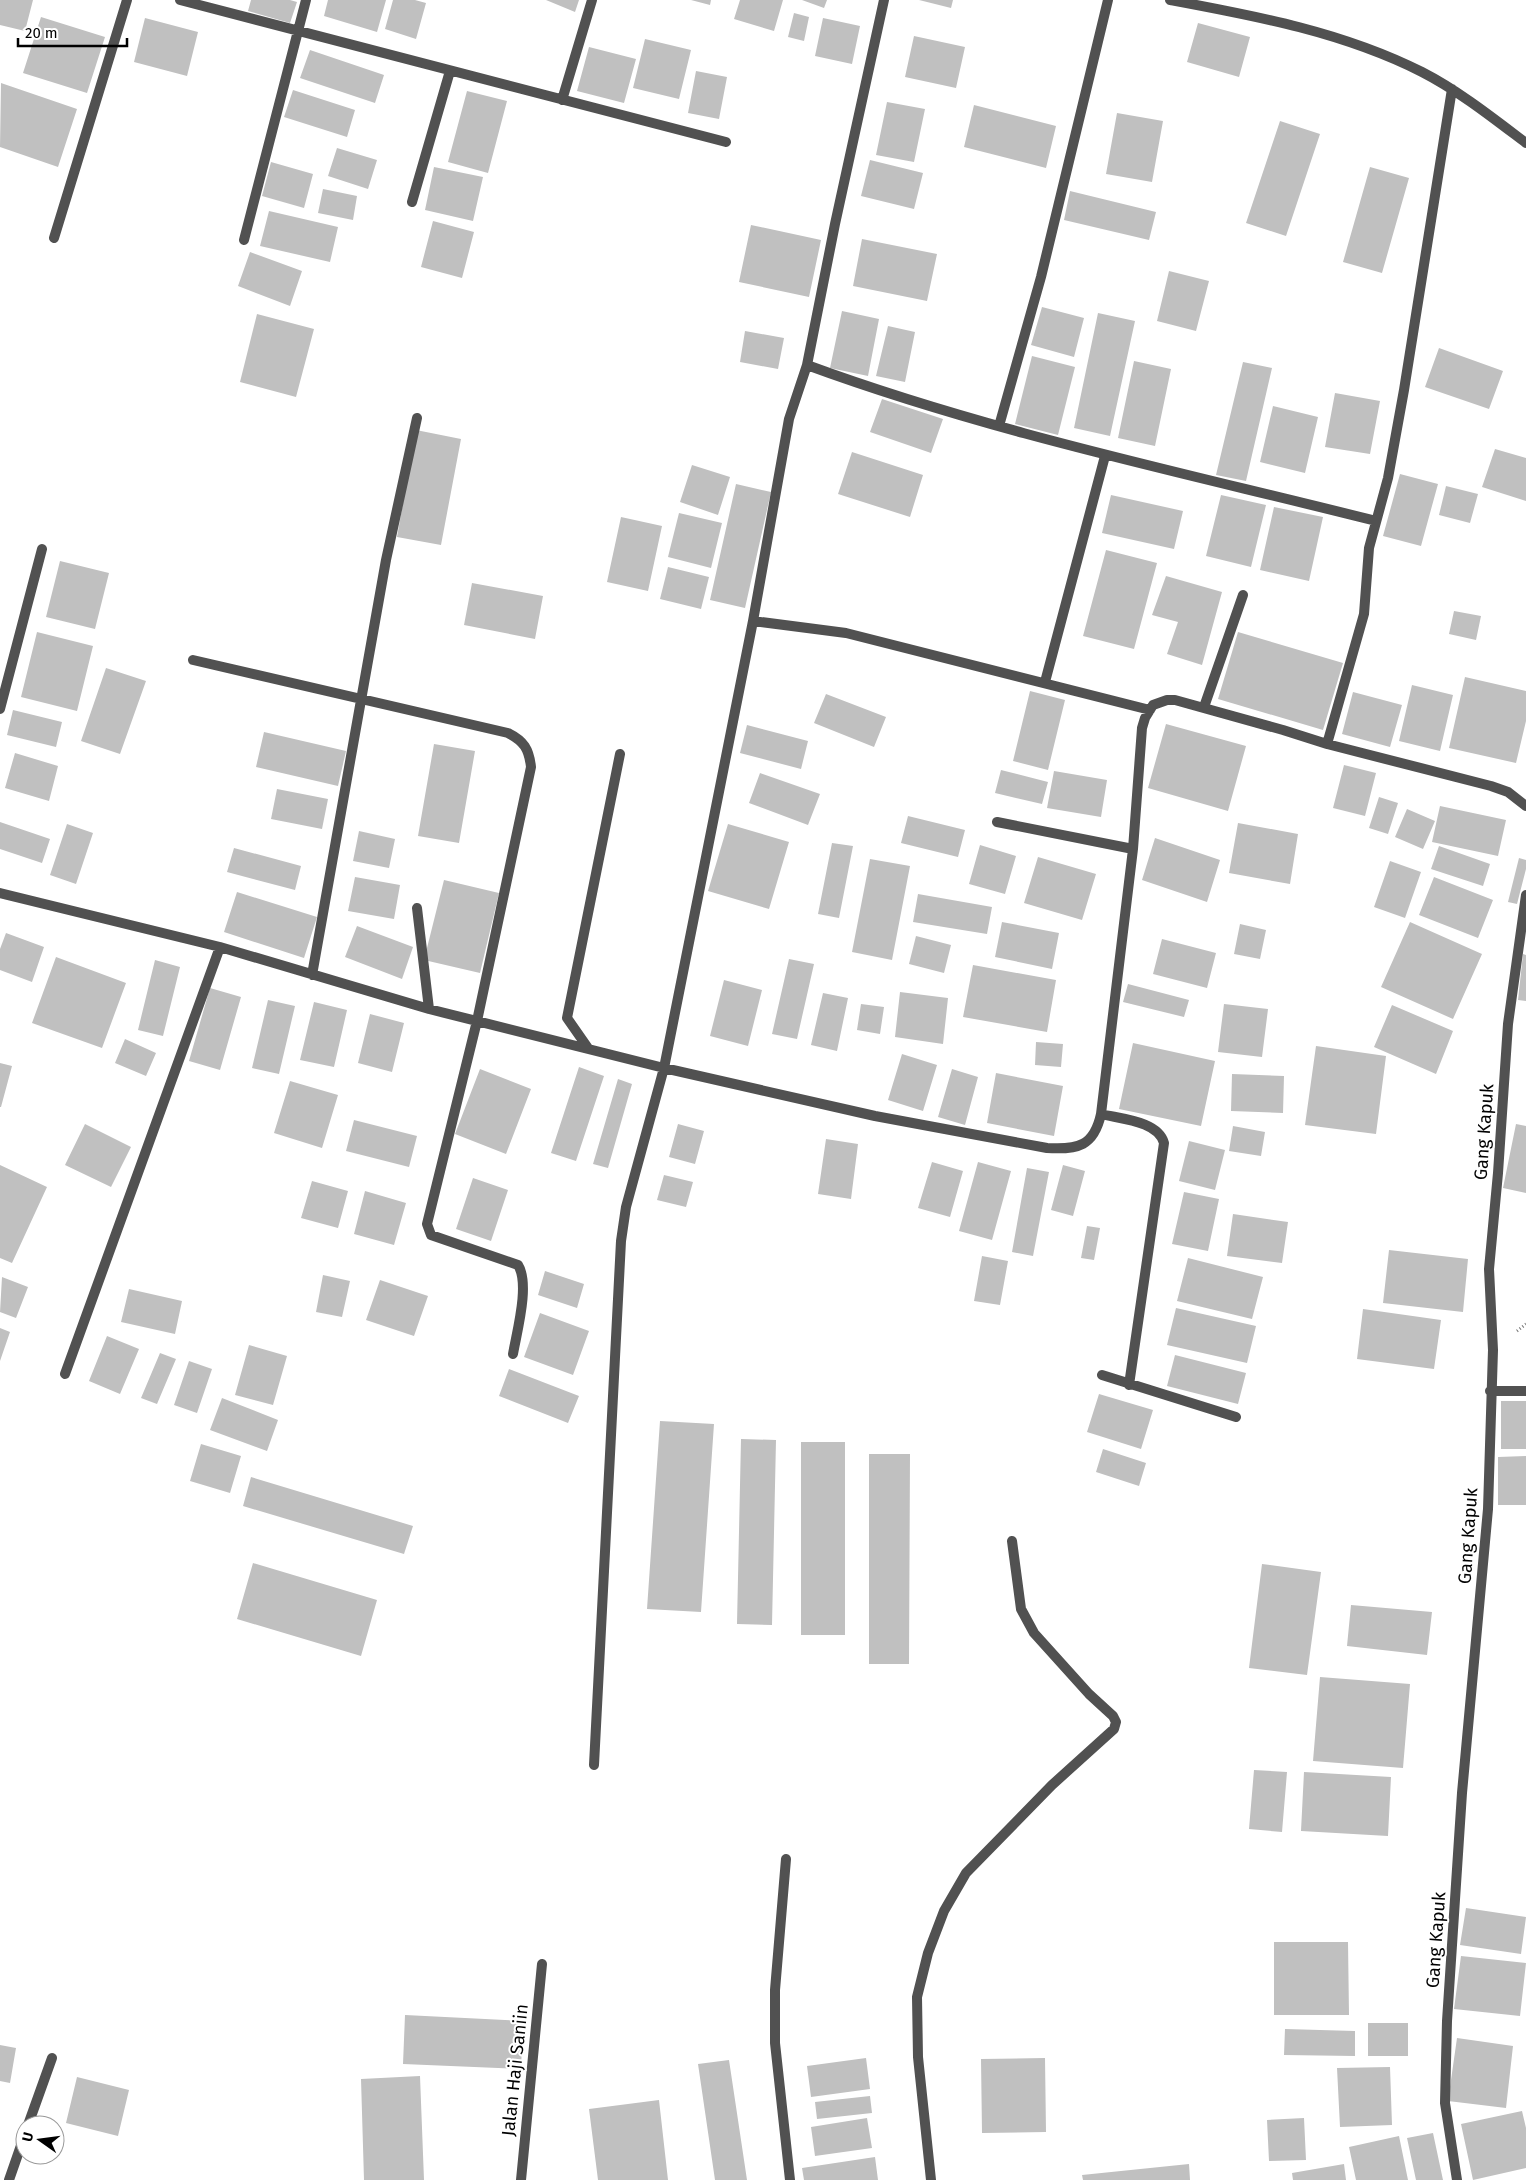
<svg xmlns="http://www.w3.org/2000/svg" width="1526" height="2180" font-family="'Fira Sans',sans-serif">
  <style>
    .building { fill: #c0c0c0 }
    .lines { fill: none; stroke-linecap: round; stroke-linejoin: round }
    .path { stroke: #737373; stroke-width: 3; stroke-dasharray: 1 2.5; stroke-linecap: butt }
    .minor { stroke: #515151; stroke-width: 10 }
    .labels { text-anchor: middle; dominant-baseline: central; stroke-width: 4; stroke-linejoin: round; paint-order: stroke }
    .street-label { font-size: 18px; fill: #000; stroke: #fff }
  </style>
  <rect width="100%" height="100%" fill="#fff"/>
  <path class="building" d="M0 0H33L25 31 0 25Z
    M251 0H290L297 2 290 23 248 11Z
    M328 0H386L377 32 324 16Z
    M393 0H415L426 3 416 39 385 29Z
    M546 0H579L575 12Z
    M691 0H711L710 5Z
    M740 0H783L774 31 734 19Z
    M802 0H827L824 8Z
    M919 0H953L951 8Z
    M794 13 809 17 804 41 788 37Z
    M41 17 105 37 87 93 23 73Z
    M145 18 198 32 187 76 134 62Z
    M823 18 860 26 852 64 815 56Z
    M1198 23 1250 37 1239 77 1187 62Z
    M914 36 965 47 956 88 905 77Z
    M645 39 691 50 679 99 633 88Z
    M589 47 636 59 624 103 577 91Z
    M310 50 384 75 375 103 300 78Z
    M696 71 727 77 719 119 688 113Z
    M1 83 77 109 58 167 0 147Z
    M293 90 355 110 347 137 284 117Z
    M467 91 507 101 488 173 448 162Z
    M887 102 925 109 914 162 876 155Z
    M974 105 1056 126 1046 168 964 147Z
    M1117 113 1163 121 1152 182 1106 174Z
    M1280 121 1320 134 1286 236 1246 223Z
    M337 148 377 160 368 189 328 176Z
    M870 160 923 173 914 209 861 196Z
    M271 162 313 174 304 208 262 196Z
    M434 167 483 177 473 221 425 210Z
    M1370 167 1409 178 1382 273 1343 262Z
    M323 189 357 196 353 220 318 213Z
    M1070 191 1156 212 1149 240 1064 220Z
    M269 211 338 227 330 262 260 246Z
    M433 221 474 232 462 278 421 267Z
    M751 225 821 240 809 297 739 282Z
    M862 239 937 254 927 301 853 286Z
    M250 252 302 271 290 306 238 286Z
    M1169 271 1209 281 1196 331 1157 321Z
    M1042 307 1084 318 1074 357 1031 345Z
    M842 311 879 319 868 376 830 368Z
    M1098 313 1135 321 1110 436 1074 428Z
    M257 314 314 329 296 397 240 382Z
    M888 326 915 332 905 382 876 376Z
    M745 331 784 338 778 369 740 362Z
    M1439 348 1503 371 1489 409 1425 387Z
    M1032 356 1075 367 1058 435 1015 424Z
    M1134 361 1171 369 1155 446 1118 438Z
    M1243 362 1272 368 1246 481 1216 475Z
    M1335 393 1380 401 1370 454 1325 447Z
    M882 399 943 419 931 453 870 432Z
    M1273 406 1318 417 1305 473 1260 462Z
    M416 430 461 439 441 545 397 537Z
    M1495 449 1526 458V501L1482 487Z
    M852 452 923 475 910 517 838 494Z
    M692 465 730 477 718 515 680 502Z
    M1400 474 1438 484 1421 546 1383 536Z
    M736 484 771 492 745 608 710 600Z
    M1446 486 1478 494 1470 523 1439 515Z
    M1111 495 1183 511 1174 549 1102 533Z
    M1221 495 1266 505 1251 567 1206 556Z
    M1274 507 1323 517 1309 581 1260 570Z
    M679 513 722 523 711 568 668 557Z
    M621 517 662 526 648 591 607 582Z
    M1106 550 1157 563 1134 649 1083 636Z
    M60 561 109 573 95 629 46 617Z
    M668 567 709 577 701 609 660 599Z
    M1166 576 1222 592 1202 665 1167 654 1178 622 1152 615Z
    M472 583 543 596 535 639 464 625Z
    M1454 611 1481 616 1476 640 1449 634Z
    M37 632 93 646 77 711 21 697Z
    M1238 632 1343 663 1323 730 1218 699Z
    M106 668 146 681 120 754 81 741Z
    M1465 677 1526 691V721L1516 763 1449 748Z
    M1412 685 1453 695 1440 751 1399 741Z
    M1030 691 1065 700 1048 770 1013 761Z
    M1353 692 1402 705 1390 747 1342 734Z
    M826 694 886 717 874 747 814 723Z
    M13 710 62 722 56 747 7 735Z
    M1166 724 1246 746 1228 811 1148 788Z
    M747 725 808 741 801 769 740 753Z
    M264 732 346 751 338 786 256 767Z
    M434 744 475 751 459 843 418 836Z
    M15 753 58 766 49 801 5 788Z
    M1344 765 1376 773 1365 816 1333 808Z
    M1001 770 1048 782 1042 804 995 793Z
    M1054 771 1107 780 1101 817 1047 808Z
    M760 773 820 794 808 825 749 803Z
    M277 789 328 799 322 829 271 819Z
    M1379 797 1398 803 1388 834 1369 828Z
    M1440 806 1506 820 1498 856 1432 842Z
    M1407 809 1435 821 1423 849 1395 837Z
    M908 816 965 830 958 857 901 843Z
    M0 822 50 839 42 863 0 849Z
    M1238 823 1298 834 1290 884 1229 873Z
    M67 824 93 833 76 884 50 875Z
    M728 824 789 842 769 909 708 891Z
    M359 831 395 839 389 868 353 861Z
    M1155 838 1220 860 1207 902 1142 880Z
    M832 843 853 846 839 918 818 914Z
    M980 845 1016 856 1005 894 969 884Z
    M1439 846 1490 864 1483 886 1431 869Z
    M234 848 301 866 295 890 227 872Z
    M1038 857 1096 874 1082 920 1024 903Z
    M1519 858 1526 860V869L1517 904 1508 902Z
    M870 859 910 866 892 960 852 952Z
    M1390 861 1421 872 1405 918 1374 907Z
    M355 877 400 885 394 919 348 911Z
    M1434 877 1493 900 1478 938 1419 915Z
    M444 880 499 893 480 973 424 960Z
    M237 892 317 917 304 958 224 932Z
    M918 894 992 907 987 934 913 922Z
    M1002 922 1059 933 1052 969 995 957Z
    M1410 922 1482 954 1453 1019 1381 987Z
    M1240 924 1266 930 1260 959 1234 954Z
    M357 926 413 947 402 979 345 957Z
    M6 933 44 947 32 982 0 970V949Z
    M916 936 951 945 944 973 909 964Z
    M1162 939 1216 953 1207 988 1153 974Z
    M1523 954 1526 955V1001L1518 1000Z
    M56 957 126 983 102 1048 32 1023Z
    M789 959 814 964 797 1039 772 1034Z
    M155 960 180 967 163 1036 138 1030Z
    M973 965 1056 980 1047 1032 963 1017Z
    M724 980 762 990 748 1046 710 1036Z
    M1128 984 1189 1000 1184 1017 1123 1002Z
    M210 988 241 997 220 1070 189 1061Z
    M900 992 948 998 943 1044 895 1037Z
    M823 993 848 998 837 1051 811 1045Z
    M268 1000 295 1006 279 1074 252 1068Z
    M314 1002 347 1010 334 1067 300 1060Z
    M861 1004 884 1007 880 1034 857 1030Z
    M1224 1004 1268 1009 1262 1057 1218 1052Z
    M1392 1005 1453 1031 1436 1074 1374 1047Z
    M370 1014 404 1023 392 1072 358 1063Z
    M125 1039 156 1053 146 1076 115 1063Z
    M1036 1042 1063 1044 1061 1067 1035 1065Z
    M1133 1043 1215 1061 1201 1126 1119 1109Z
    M1316 1046 1386 1056 1376 1134 1305 1125Z
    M902 1054 937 1065 923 1111 888 1100Z
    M0 1063 12 1066 1 1107H0Z
    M579 1067 604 1076 576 1161 551 1153Z
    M480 1069 531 1089 506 1154 455 1134Z
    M952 1069 978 1077 965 1125 938 1117Z
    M996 1073 1063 1086 1054 1136 987 1123Z
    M1232 1074 1284 1076 1283 1113 1231 1111Z
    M618 1079 632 1084 608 1168 593 1164Z
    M290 1081 338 1095 322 1148 274 1133Z
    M354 1120 417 1136 409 1167 346 1151Z
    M85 1124 131 1147 111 1187 65 1165Z
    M678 1124 704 1131 695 1164 669 1157Z
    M1516 1124 1526 1126V1193L1503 1188Z
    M1233 1126 1265 1132 1261 1156 1229 1151Z
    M826 1139 858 1144 851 1199 818 1194Z
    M1189 1141 1225 1150 1215 1190 1179 1181Z
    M932 1162 963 1171 950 1217 918 1208Z
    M978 1162 1011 1171 992 1240 959 1231Z
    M0 1165 47 1187 12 1263 0 1258Z
    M1063 1165 1085 1171 1073 1216 1051 1210Z
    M1027 1168 1049 1172 1033 1256 1012 1252Z
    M664 1175 693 1182 686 1207 657 1200Z
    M473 1178 508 1190 491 1241 456 1229Z
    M312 1181 348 1191 338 1228 301 1218Z
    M365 1191 406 1203 394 1245 354 1234Z
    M1184 1192 1219 1199 1208 1251 1172 1244Z
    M1233 1214 1288 1222 1282 1263 1227 1256Z
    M1087 1226 1100 1228 1094 1260 1081 1258Z
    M1389 1250 1468 1259 1463 1312 1383 1303Z
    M982 1256 1008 1261 1000 1305 974 1301Z
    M1188 1258 1263 1277 1252 1319 1177 1301Z
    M545 1271 584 1284 577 1308 538 1295Z
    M323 1275 350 1281 342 1317 316 1312Z
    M2 1277 28 1287 16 1318 0 1312Z
    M380 1280 428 1296 414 1336 366 1320Z
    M129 1289 182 1301 175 1334 121 1322Z
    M1176 1308 1256 1326 1247 1363 1167 1345Z
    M1363 1309 1441 1320 1434 1369 1357 1359Z
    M540 1313 589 1331 573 1375 524 1357Z
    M0 1328 10 1332 0 1361Z
    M107 1336 139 1349 120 1394 89 1381Z
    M249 1345 287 1356 273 1405 235 1395Z
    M160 1353 176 1359 157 1404 141 1398Z
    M1175 1355 1246 1373 1238 1404 1167 1386Z
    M189 1361 212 1369 197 1413 174 1405Z
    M509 1369 579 1396 568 1423 499 1396Z
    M1099 1394 1153 1410 1141 1449 1087 1432Z
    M222 1398 278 1420 267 1451 210 1430Z
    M1501 1401H1526V1449H1501Z
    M660 1421 714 1424 701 1612 647 1609Z
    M741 1439 776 1440 772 1625 737 1624Z
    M801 1442H845V1635H801Z
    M201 1444 241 1456 230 1493 190 1481Z
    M1103 1449 1146 1463 1139 1486 1096 1472Z
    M869 1454H910L909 1664H869Z
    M1526 1456V1505H1498V1457Z
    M251 1477 413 1526 404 1554 243 1506Z
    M253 1563 377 1600 361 1656 237 1619Z
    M1262 1564 1321 1572 1307 1675 1249 1668Z
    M1351 1605 1432 1612 1427 1655 1347 1646Z
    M1320 1677 1410 1684 1403 1768 1313 1761Z
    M1254 1770 1287 1772 1282 1832 1249 1829Z
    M1304 1772 1391 1777 1388 1836 1301 1831Z
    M1466 1908 1526 1917 1521 1954 1460 1945Z
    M1274 1942H1348L1349 2015H1274Z
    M1461 1956 1526 1963 1520 2016 1454 2009Z
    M405 2015 523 2021 521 2069 403 2064Z
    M1368 2023H1408V2056H1368Z
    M1285 2029 1355 2031V2056L1284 2055Z
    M1457 2038 1513 2046 1506 2108 1448 2101Z
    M0 2045 16 2048 10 2083 0 2081Z
    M866 2058 870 2089 811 2097 807 2066Z
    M1045 2058 1046 2132 982 2133 981 2059Z
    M729 2060 747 2180H715L698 2064Z
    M1390 2067 1392 2125 1340 2127 1337 2068Z
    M420 2076 424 2180H364L361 2079Z
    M77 2077 129 2090 118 2136 66 2123Z
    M870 2096 872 2113 817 2119 815 2102Z
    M659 2100 668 2180H598L589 2109Z
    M1522 2111 1526 2128V2168L1473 2180 1461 2124Z
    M867 2118 872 2148 815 2156 811 2127Z
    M1304 2118 1306 2160 1269 2161 1267 2120Z
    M1433 2133 1443 2180H1416L1407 2138Z
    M1399 2136 1408 2180H1356L1349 2147Z
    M875 2157 878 2180H804L802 2168Z
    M1189 2164 1190 2180H1083L1082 2175Z
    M1344 2164 1346 2180H1293L1292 2173Z"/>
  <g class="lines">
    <path class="path" d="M1517 1331 1526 1324"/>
    <path class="minor" d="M180 0 726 142
      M1170 0C1256 16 1343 32 1422 72 1459 91 1493 118 1526 143
      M562 100 592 0
      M412 202 450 71
      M54 238 127 0
      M244 240 306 0
      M807 365C992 433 1186 473 1376 521
      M999 426 1041 277 1108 0
      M753 621 846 633 1150 710
      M193 660 508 733C524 741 529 749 531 767L477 1021 427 1224 431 1235 518 1265C530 1284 517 1331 513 1354
      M1045 682 1105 456
      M1204 707 1243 595
      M0 709 42 549
      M1327 744 1364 614 1369 548 1388 478 1404 390 1452 89
      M997 822 1133 849
      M0 893 220 947 429 1009 664 1068 875 1116 1047 1148C1078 1150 1094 1146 1101 1114L1133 849 1142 728 1145 718 1153 705 1167 700H1175L1283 730 1327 744 1491 786 1508 792 1526 806
      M417 908 429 1009
      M312 975 386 560 417 418
      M588 1048 567 1018 620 754
      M1101 1114C1121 1119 1158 1121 1164 1143L1129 1385
      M65 1374 220 947
      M1102 1375 1236 1417
      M1490 1391H1526
      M594 1765 621 1241 626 1207 664 1068 753 621 789 419 807 365 835 224 884 0
      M786 1859 775 1990V2043L790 2180
      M28 2125 52 2058
      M9 2180 25 2134
      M521 2180 542 1964
      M931 2180 918 2057 917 1997 928 1953 944 1911 966 1873 1052 1785 1114 1729 1116 1722 1113 1716 1089 1694 1034 1633 1021 1609 1012 1541
      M1457 2180 1445 2103 1447 2021 1462 1793 1488 1509 1493 1350 1489 1269 1498 1173 1508 1024 1526 895"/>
  </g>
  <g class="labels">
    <g class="street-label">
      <text transform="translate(1484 1132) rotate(-86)">Gang Kapuk</text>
      <text transform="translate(1468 1536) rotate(-86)">Gang Kapuk</text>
      <text transform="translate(1436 1940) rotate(-86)">Gang Kapuk</text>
      <text transform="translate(515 2070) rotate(-84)">Jalan Haji Saniin</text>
    </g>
  </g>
  <g transform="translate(40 2140) rotate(284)"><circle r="24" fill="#ffffff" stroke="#999999"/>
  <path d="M0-4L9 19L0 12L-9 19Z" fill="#000000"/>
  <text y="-8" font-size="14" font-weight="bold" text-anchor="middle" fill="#000000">U</text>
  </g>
  <path d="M18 38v8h109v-8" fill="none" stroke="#000000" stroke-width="2.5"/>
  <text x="25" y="38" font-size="15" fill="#000000" stroke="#ffffff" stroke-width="4" paint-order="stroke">20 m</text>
</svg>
